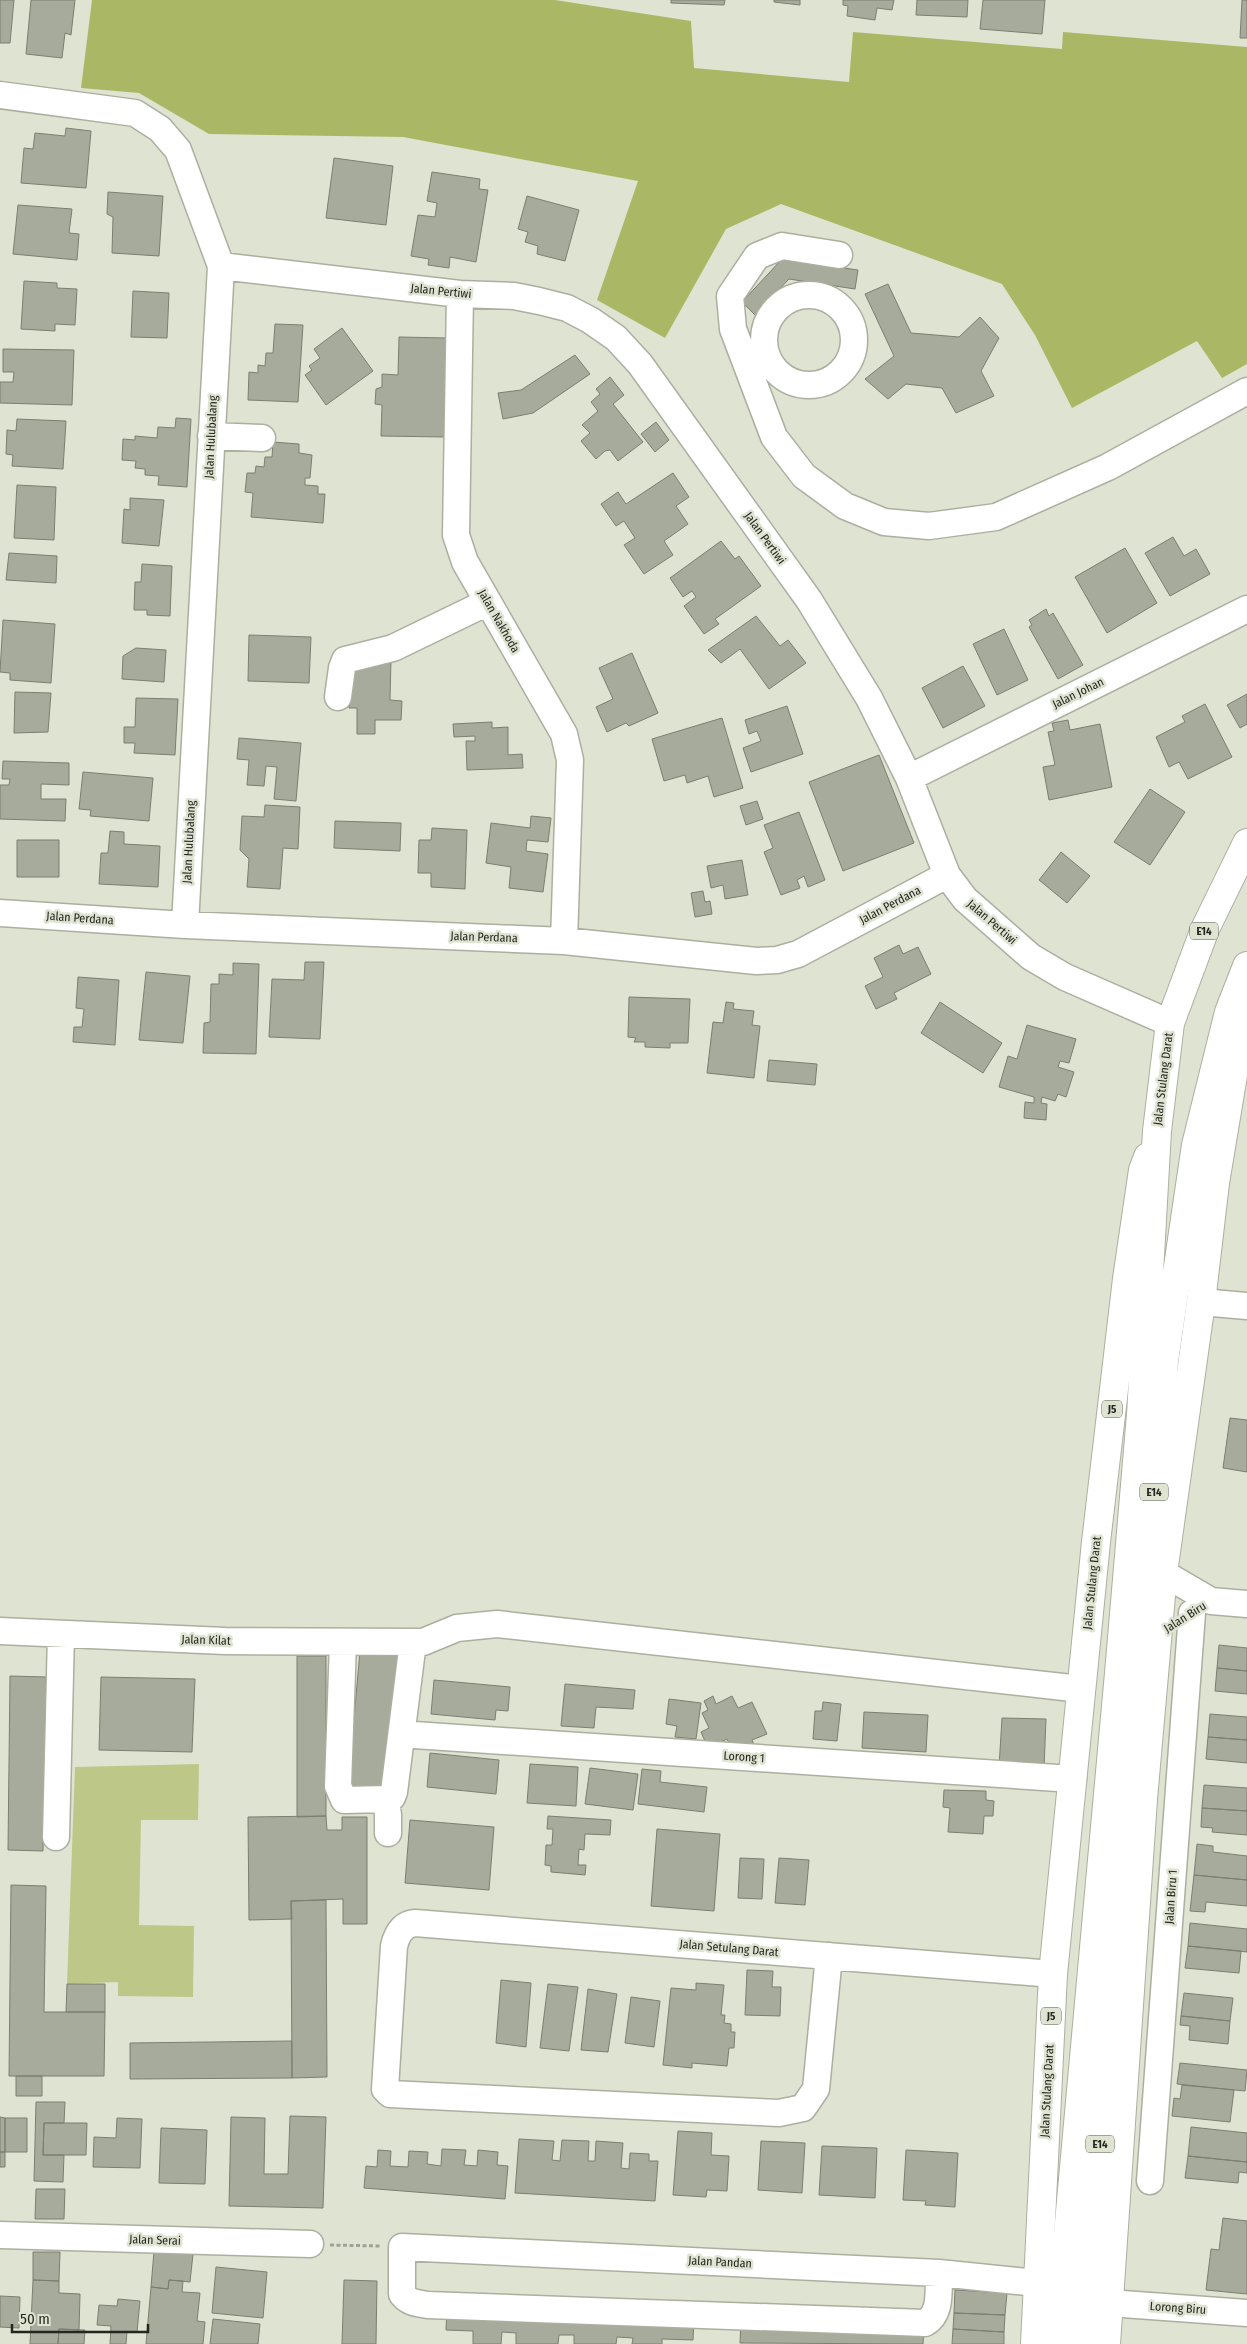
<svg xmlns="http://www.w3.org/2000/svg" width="1247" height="2344" font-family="'Fira Sans Condensed',sans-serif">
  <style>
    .green { fill: #bdc888 }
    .forest { fill: #aab866 }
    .building { fill: #a7ab9b; stroke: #7c7f70 }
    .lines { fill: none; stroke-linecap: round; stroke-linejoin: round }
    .minor-casing { stroke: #acaf9f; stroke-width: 29 }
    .major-casing { stroke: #acaf9f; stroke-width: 30 }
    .highway-casing { stroke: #acaf9f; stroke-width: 30 }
    .path { stroke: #9ea294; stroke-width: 3; stroke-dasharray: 4 2.5; stroke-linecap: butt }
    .minor { stroke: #fff; stroke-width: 26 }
    .major { stroke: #fff; stroke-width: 28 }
    .highway { stroke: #fff; stroke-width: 28 }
    .labels { text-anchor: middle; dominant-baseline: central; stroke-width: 5; stroke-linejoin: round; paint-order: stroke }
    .shield { fill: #dfe3d2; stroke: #5c5f55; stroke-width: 1 }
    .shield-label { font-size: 11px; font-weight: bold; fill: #24261f }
    .street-label { font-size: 12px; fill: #24261f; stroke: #dfe3d2 }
  </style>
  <rect width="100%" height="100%" fill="#dfe3d2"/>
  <path class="green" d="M199 1764 198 1820H141L139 1925 194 1926 193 1997 118 1996V1982L67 1984 75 1767Z"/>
  <path class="forest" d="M92 0H555L691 21 694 68 849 82 853 32 1062 49 1063 32 1247 47V364L1222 378 1197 341 1072 408 1035 335 1002 284 781 204 726 229 665 338 597 300 638 181 403 137 209 134 139 93 81 88Z"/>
  <path class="building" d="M0 0H14L10 43H0Z
    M31 0H75L71 35 65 33 62 58 26 54Z
    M671 0H725L724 5 671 3Z
    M774 0H800V5L774 2Z
    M843 0H894L892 10 877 8 875 20 847 16 848 6 843 5Z
    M917 0H968L967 17 916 15Z
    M983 0H1045L1042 34 980 29Z
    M1242 0H1247V38H1240Z
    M66 128 91 131 86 188 21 183 24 148 33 149 35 133 65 136Z
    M334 158 393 166 386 225 326 218Z
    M432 172 480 179 479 189 488 190 476 262 450 257 449 268 428 265 429 259 411 256 418 215 435 217 437 203 427 201Z
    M108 192 163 196 159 256 112 253 113 217 107 214Z
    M527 196 579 210 565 261 537 254 538 246 525 242 528 232 518 229Z
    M18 205 72 209 69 233 79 234 77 260 13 254Z
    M782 259 858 270 855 289 789 279 755 315 742 302Z
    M24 281 57 283V288L77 289 75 325 55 324V331L21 329Z
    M888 284 911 333 959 337 980 317 999 338 981 371 994 396 956 413 942 388 906 384 888 399 865 379 894 356 865 294Z
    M133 291 169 293 167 338 131 337Z
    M275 324 303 325 298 402 248 400 249 372 258 373V365L265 366 266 353H273Z
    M342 328 373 371 326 405 305 375 312 370 309 366 320 358 314 349Z
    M399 337 447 338 444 437 381 436 382 405 375 404 376 389 382 387V374L398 375Z
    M3 349 74 350 72 405 0 403V382H13L14 372H3Z
    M575 355 590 374 533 413 503 419 498 393 521 390Z
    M610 377 624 395 613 404 643 442 618 461 610 450 605 451 596 459 581 441 590 433 582 425 598 411 591 402 600 394 596 389Z
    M176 418 191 419 187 487 158 485 159 476 145 475V469L135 468 136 461 122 460 123 439 135 440V436L157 438 158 427 175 428Z
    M17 419 66 421 63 469 12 466 13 455 6 454 7 430 16 431Z
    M656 422 669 440 655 452 641 434Z
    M273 442 299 444V453L312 455 310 478H305V485L318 486V494H325L323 523 251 517 253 493 245 492 247 473H255L256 466 264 467 265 457H272Z
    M673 473 689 497 676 506 688 524 664 541 673 555 644 574 624 545 635 538 624 521 616 526 601 504 618 492 626 504Z
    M17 485 56 487 54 540 14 538Z
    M130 498 164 500 159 546 122 543 124 509 130 510Z
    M1173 537 1184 556 1196 549 1210 574 1170 596 1145 553Z
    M721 541 735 559 739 556 761 586 715 619 719 624 704 634 684 606 696 597 692 591 683 597 670 578Z
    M1125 548 1157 603 1107 633 1075 577Z
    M9 553 57 556 56 583 6 580Z
    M142 564 172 566 170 616 147 615V610H134L135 582H141Z
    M1046 609 1049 616 1053 613 1083 665 1058 679 1029 627 1032 625 1029 620Z
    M756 616 780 646 788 640 806 663 769 689 740 649 721 663 708 650Z
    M3 620 55 624 51 683 10 680V673L0 672Z
    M1004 629 1028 680 997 695 973 644Z
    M249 635 311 637 309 683 248 681Z
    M136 648 166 650 164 682 122 679 123 656Z
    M632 653 658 713 629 726 626 723 607 732 596 707 613 699 599 668Z
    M391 658 390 700 402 701 401 720H375V734H357V708H349L350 664Z
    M963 666 985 706 943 728 922 688Z
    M15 692 51 693 48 732 14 733Z
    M1247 694V724L1240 728 1227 705Z
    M136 698 178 699 175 755 134 753 135 743H124V727H135Z
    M1205 704 1232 757 1188 779 1179 762 1169 767 1156 737 1185 722 1182 716Z
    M787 706 803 754 751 772 743 748 761 741 757 731 749 734 745 720Z
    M722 718 743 788 714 797 708 776 687 783 685 775 664 781 652 739Z
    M1068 720 1070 730 1100 724 1112 787 1049 800 1043 767 1055 765 1048 732 1054 731 1052 723Z
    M492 722V728L508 727V755L522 754 523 768 467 770 466 741H475V736L454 737 453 724Z
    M239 738 301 743 296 801 274 799 277 767 266 766 264 786 247 785 249 760 237 759Z
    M879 755 914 843 843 871 809 782Z
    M3 761 69 763V785L41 784V799H66L65 821 0 819V785H9L10 779H2Z
    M83 772 153 778 149 821 90 816 91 810 79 809Z
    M1150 789 1185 812 1150 865 1114 842Z
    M757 801 763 819 746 825 740 806Z
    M265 805 300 807 298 849 283 848 280 889 247 887 249 859 240 850 242 816 264 817Z
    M799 812 825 880 808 887 804 876 797 880 800 888 781 895 764 852 773 848 764 825Z
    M531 816 551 818 548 842 527 840 526 851 548 854 543 892 509 888 511 867 486 863 491 823 530 828Z
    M335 821 401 823 400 851 334 848Z
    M432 828 467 830 465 889 431 887V873H418L419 840H431Z
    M110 831 124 832V844L160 846 158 887 99 884 101 853H108Z
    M17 840H59V877H17Z
    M1061 852 1090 876 1067 903 1039 880Z
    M742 860 748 895 725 899 723 885 711 888 707 866Z
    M703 891 705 902 710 901 712 914 695 917 691 893Z
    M899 945 903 954 918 947 931 974 894 993 897 999 876 1009 865 986 883 977 874 958Z
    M305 962H324L320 1039 269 1037 272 979 304 980Z
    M233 963 259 964 256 1054 203 1053 204 1023 210 1022 211 984H219V974L233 975Z
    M146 972 190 976 183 1043 139 1040Z
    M78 977 119 980 115 1045 73 1042 74 1027H82L84 1009 76 1008Z
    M629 997 690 999 688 1043H670V1048L645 1047V1042H634L636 1038 628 1037Z
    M726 1002 734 1003 733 1009 754 1011 752 1025 760 1026 754 1078 707 1073 713 1022 723 1023Z
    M940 1002 1002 1043 983 1073 921 1033Z
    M1027 1025 1076 1039 1069 1063 1060 1061 1058 1067 1074 1072 1066 1097 1058 1094 1055 1101 1042 1097 1041 1103 1047 1104 1046 1120 1024 1118 1025 1102 1034 1103V1097L999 1087 1008 1056 1017 1059Z
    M769 1060 817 1064 815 1085 767 1081Z
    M1230 1418 1247 1420V1472L1223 1468Z
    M1219 1645 1247 1648V1671L1217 1668Z
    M360 1651 398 1654 386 1788 348 1786Z
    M297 1656H326V1816L297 1817Z
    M1217 1668 1247 1671V1694L1215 1691Z
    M10 1676 46 1677 43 1851 8 1850Z
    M101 1677 195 1679 192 1752 99 1750Z
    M434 1680 510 1687 508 1711 496 1710 495 1720 431 1714Z
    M565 1684 635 1690 633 1709 596 1707 594 1728 561 1726Z
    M713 1696 716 1704 732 1696 738 1708 752 1702 767 1734 752 1740 756 1749 750 1752 746 1743 732 1750 727 1739 708 1748 701 1732 709 1728 702 1713 708 1710 704 1701Z
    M669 1699 701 1703 696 1739 675 1737 677 1726 666 1724Z
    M823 1702 841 1704 837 1741 813 1739 815 1711H822Z
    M864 1712 928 1715 926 1752 862 1748Z
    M1210 1714 1247 1717V1740L1208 1737Z
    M1002 1718 1046 1719 1044 1768 999 1767Z
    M1208 1737 1247 1740V1763L1206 1759Z
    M430 1753 499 1760 496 1794 427 1787Z
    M530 1764 578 1767 576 1806 527 1803Z
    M590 1768 638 1774 633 1810 585 1804Z
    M642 1769 661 1771 660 1782 707 1787 704 1812 638 1804Z
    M1204 1785 1247 1788V1811L1202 1808Z
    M944 1790 986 1791V1800L994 1801 993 1816H984L983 1834 948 1832 950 1808 943 1807Z
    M1202 1808 1247 1811V1835L1212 1832 1213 1828 1201 1827Z
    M326 1816 327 1830H342V1817H367V1924H343V1899L291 1901 292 1919 249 1920 248 1817Z
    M548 1816 611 1820 610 1835 585 1834 584 1850 579 1849 578 1865H586L585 1875 551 1872V1866L545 1865 546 1845H552L553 1829H547Z
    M410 1820 494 1827 489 1890 405 1883Z
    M657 1829 720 1834 714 1911 651 1906Z
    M1197 1844 1213 1846V1852L1247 1856V1880L1194 1875Z
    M740 1858 764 1859 762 1899 738 1898Z
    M779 1858 809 1860 805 1905 775 1903Z
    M1194 1875 1247 1880V1906L1206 1902 1205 1912 1190 1911Z
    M11 1885 46 1886 44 2012H105L104 2076H9Z
    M326 1900 327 2077 292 2078 291 1901Z
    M1190 1923 1247 1929V1952L1188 1946Z
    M1188 1946 1241 1951 1239 1973 1185 1968Z
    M747 1970 773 1971 772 1987H781L780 2016 745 2015Z
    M501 1980 531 1983 526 2047 496 2043Z
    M696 1983 724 1985 721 2015H725L724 2023 731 2024V2032H735L734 2048H729L727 2066 692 2063V2068L663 2065 671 1988 696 1990Z
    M67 1984H105V2012H66Z
    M548 1984 578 1987 569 2051 540 2048Z
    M588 1989 617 1994 608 2052 581 2050Z
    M1184 1993 1233 1998 1230 2021 1181 2016Z
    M631 1997 660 2001 654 2047 625 2043Z
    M1181 2016 1230 2021 1228 2044 1189 2040 1190 2026 1180 2025Z
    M292 2041V2078L130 2079V2043Z
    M1180 2063 1247 2070 1245 2091 1177 2084Z
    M16 2076H42V2096H16Z
    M1182 2085 1234 2090 1230 2122 1172 2116 1174 2098 1180 2099Z
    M36 2102H65L64 2123H44L43 2155H64L63 2182 34 2181Z
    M290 2116 326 2117 323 2208 229 2206 231 2117 265 2118 264 2174H288Z
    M0 2117 5 2118V2152H0Z
    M5 2118H27V2152H5Z
    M117 2118 142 2119 140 2168 93 2167 94 2137 116 2138Z
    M44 2123H87L86 2155H43Z
    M1191 2127 1247 2133V2162L1188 2156Z
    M161 2128 207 2130 205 2184 159 2183Z
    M678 2131 712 2133 711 2155 729 2156 727 2191 707 2190 706 2197 673 2195Z
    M519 2139 554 2141 552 2160 560 2161 562 2140 589 2141 588 2161H595L596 2141 623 2143 621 2168 629 2169 630 2153 649 2154V2161H658L655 2201 515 2193Z
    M761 2141 805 2143 802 2193 758 2190Z
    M822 2146 877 2148 875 2198 819 2195Z
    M442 2149 466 2150 464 2165 477 2166 478 2150 498 2152 497 2165 508 2166 505 2199 364 2188 366 2166 377 2167 378 2150 391 2151 390 2166 408 2167 409 2151 428 2152 427 2164 441 2166Z
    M906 2150 958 2153 955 2207 925 2205 926 2201 903 2200Z
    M0 2152H5V2167H0Z
    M1188 2156 1247 2162V2173L1239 2172 1238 2183 1185 2178Z
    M36 2189H65L64 2219H35Z
    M1223 2218 1247 2221V2294L1206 2290 1211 2249 1219 2250Z
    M154 2251 193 2254 190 2282 169 2280 168 2289 151 2287Z
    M33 2252H60L59 2281 33 2280Z
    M216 2267 267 2272 263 2318 212 2313Z
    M33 2280 59 2281V2293L80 2294 79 2330 59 2329 58 2344H30Z
    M169 2280 183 2281 182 2292 200 2293 197 2321 205 2322 203 2344H146L151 2287 168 2289Z
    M344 2280 377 2281 376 2344H342Z
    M955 2290 1007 2293 1005 2315 954 2313Z
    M0 2296 20 2297 19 2328 0 2327Z
    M118 2299 140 2301 137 2332H127L126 2344H110L111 2326 97 2325 99 2305 117 2306Z
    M447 2309 694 2319 693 2340 662 2339V2344H632L633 2338 617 2337 616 2344H574V2335H559L558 2344H516V2333L502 2332 501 2344H473V2331L446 2330Z
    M954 2313 1005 2315 1004 2332 953 2329Z
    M213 2319 260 2324 258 2344H210Z
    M741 2320 924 2328 923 2344 740 2343Z
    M59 2329 85 2330 84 2344H58Z
    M953 2329 1004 2332V2344H952Z"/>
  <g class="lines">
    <defs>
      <path id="minor" d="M0 95 135 113 160 129 178 150 221 266 185 925
        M839 255 782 246 757 256 730 296 733 329 774 437 804 476 845 506 884 522 929 526 996 517 1108 467 1247 391
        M221 266 460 294 514 296 539 301 567 308 590 320 616 338 640 364 809 600 869 698 909 778 947 875 965 899 1031 957 1065 977 1170 1023
        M460 294 456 535 465 562 564 734 570 760 564 941
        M764 340a45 45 0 1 1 90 0a45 45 0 1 1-90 0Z
        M211 436 262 438
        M338 697 342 668 345 660 393 648 488 602
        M909 778 1247 609
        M0 913 185 925 564 941 756 961 777 960 798 954 947 875
        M1201 1302 1247 1306
        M1163 1573 1211 1601 1247 1604
        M0 1631 225 1641 423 1642 457 1628 497 1624 1081 1689
        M343 1642 338 1786 344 1800 386 1799 388 1815V1833
        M414 1735 1073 1779
        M386 1799 392 1797 394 1792 413 1642
        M56 1837 61 1634
        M829 1956 816 2089 803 2108 779 2113 390 2094 385 2089 394 1946C397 1934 403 1924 415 1923L1053 1974
        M1150 2181 1192 1613
        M0 2235 310 2244
        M939 2273C938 2289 942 2314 925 2323L428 2305C417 2303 409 2303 402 2294V2247L939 2273 1037 2283
        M1109 2303 1247 2313"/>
      <path id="major" d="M1035 2344 1053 1974 1096 1542 1127 1279 1143 1170 1148 1157
        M1106 2344 1143 1799 1163 1573 1201 1302 1215 1183 1235 1063 1247 1016"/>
      <path id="highway" d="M1058 2344 1119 1673 1141 1415 1157 1131 1170 1023 1205 929 1247 843
        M1083 2344 1151 1533 1164 1361 1196 1145 1229 1012 1247 966"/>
    </defs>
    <use href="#minor" class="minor-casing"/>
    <use href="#major" class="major-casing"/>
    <use href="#highway" class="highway-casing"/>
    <path class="path" d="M330 2245 381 2246"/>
    <use href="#minor" class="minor"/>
    <use href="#major" class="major"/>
    <use href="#highway" class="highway"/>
  </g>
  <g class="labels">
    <g class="shield">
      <rect x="1190" y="922.5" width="28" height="17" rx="4"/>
      <rect x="1102" y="1400.5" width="20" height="17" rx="4"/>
      <rect x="1140" y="1483.5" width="28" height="17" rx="4"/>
      <rect x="1041" y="2007.5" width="20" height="17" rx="4"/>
      <rect x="1086" y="2135.5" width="28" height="17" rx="4"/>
    </g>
    <g class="shield-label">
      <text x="1204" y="931">E14</text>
      <text x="1112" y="1409">J5</text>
      <text x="1154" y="1492">E14</text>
      <text x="1051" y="2016">J5</text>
      <text x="1100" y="2144">E14</text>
    </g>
    <g class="street-label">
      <text transform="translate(441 291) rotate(6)">Jalan Pertiwi</text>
      <text transform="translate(211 437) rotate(-87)">Jalan Hulubalang</text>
      <text transform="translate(765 538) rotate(54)">Jalan Pertiwi</text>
      <text transform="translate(499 621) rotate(60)">Jalan Nakhoda</text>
      <text transform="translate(1078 693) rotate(-26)">Jalan Johan</text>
      <text transform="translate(189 842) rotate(-87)">Jalan Hulubalang</text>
      <text transform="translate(890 905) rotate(-28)">Jalan Perdana</text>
      <text transform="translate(80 918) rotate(4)">Jalan Perdana</text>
      <text transform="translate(992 922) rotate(41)">Jalan Pertiwi</text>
      <text transform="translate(484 937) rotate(2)">Jalan Perdana</text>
      <text transform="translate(1163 1079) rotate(-83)">Jalan Stulang Darat</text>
      <text transform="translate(1092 1583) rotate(-84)">Jalan Stulang Darat</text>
      <text transform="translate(1185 1617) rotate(-32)">Jalan Biru</text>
      <text transform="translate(206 1640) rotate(2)">Jalan Kilat</text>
      <text transform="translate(744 1757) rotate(4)">Lorong 1</text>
      <text transform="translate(1171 1897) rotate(-86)">Jalan Biru 1</text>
      <text transform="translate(729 1948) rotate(5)">Jalan Setulang Darat</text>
      <text transform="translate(1047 2091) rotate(-87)">Jalan Stulang Darat</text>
      <text transform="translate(155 2240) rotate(2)">Jalan Serai</text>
      <text transform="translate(720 2262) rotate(3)">Jalan Pandan</text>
      <text transform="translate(1178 2308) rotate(4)">Lorong Biru</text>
    </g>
  </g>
  <path d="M12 2324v8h136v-8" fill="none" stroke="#24261f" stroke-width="2.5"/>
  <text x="20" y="2324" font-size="15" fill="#24261f" stroke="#dfe3d2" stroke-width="4" paint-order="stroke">50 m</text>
</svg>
